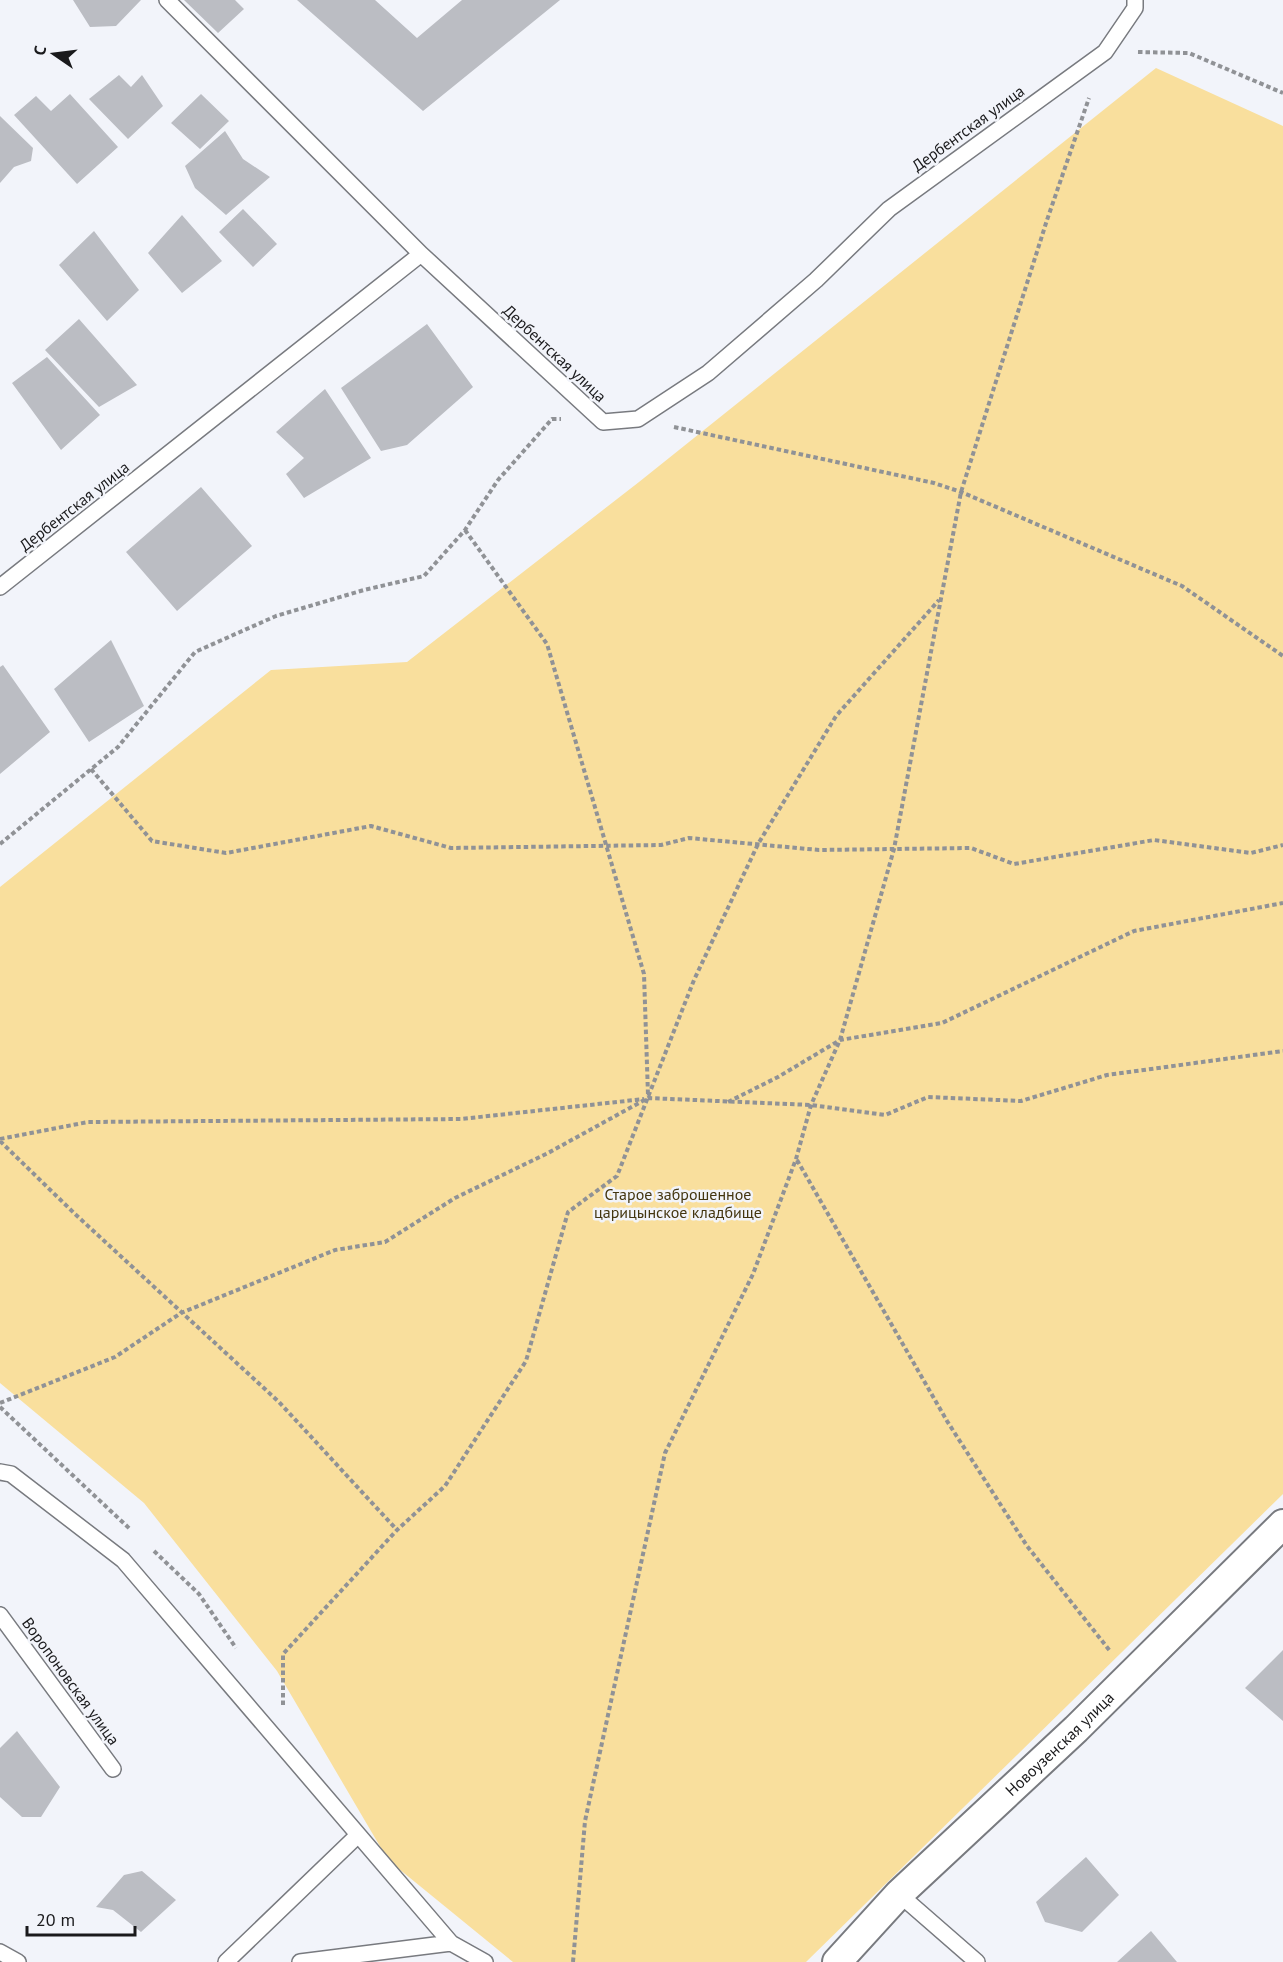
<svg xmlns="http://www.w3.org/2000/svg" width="1283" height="1962" font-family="'PT Sans',sans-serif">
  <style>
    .green { fill: #f9df9d }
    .building { fill: #bbbdc3 }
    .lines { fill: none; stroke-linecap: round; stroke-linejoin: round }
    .service-casing { stroke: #787a7f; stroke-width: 18 }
    .minor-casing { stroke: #787a7f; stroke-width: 32 }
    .path { stroke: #909296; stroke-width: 4; stroke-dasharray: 4.5 3; stroke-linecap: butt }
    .service { stroke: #fff; stroke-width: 15 }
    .minor { stroke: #fff; stroke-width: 28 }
    .labels { text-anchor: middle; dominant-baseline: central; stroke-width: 5; stroke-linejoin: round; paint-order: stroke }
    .street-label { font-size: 16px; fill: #1a1a1c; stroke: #f2f4fa }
    .park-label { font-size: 16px; fill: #443610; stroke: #f2f4fa }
  </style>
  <rect width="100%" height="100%" fill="#f2f4fa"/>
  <path class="green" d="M1156 68 1283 126V1494L806 1962H513L388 1860 277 1671 144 1503 0 1383V887L271 670 407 662 639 482Z"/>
  <path class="building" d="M73 0H141L116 26 90 27Z
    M184 0H235L244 9 218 33Z
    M297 0H375L417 38 462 0H560L423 111Z
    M119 75 131 87 142 75 163 106 128 139 89 99Z
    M70 94 118 147 77 184 14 115 36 96 51 111Z
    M201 94 229 121 200 149 171 123Z
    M0 116 33 148 31 161 14 167 0 183Z
    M225 131 243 159 270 177 226 215 195 188 185 166Z
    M243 209 277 244 253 267 219 232Z
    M182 215 222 261 182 293 148 253Z
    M94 231 139 290 107 321 59 265Z
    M79 319 137 385 99 407 45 350Z
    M427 324 473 387 407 445 381 451 341 388Z
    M47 357 100 415 61 450 12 383Z
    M325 389 371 458 304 498 286 474 304 458 276 432Z
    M201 487 252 546 177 611 126 552Z
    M111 640 144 706 89 742 54 689Z
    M3 665 50 732 0 774V667Z
    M1283 1650V1721L1245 1688Z
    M17 1731 60 1787 41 1817H22L0 1797V1748Z
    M1086 1857 1119 1895 1082 1932 1045 1922 1036 1902Z
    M142 1871 176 1900 141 1932 113 1910 96 1907 124 1875Z
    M1151 1931 1177 1962H1117Z"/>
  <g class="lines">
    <defs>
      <path id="service" d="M167 0 421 254
        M0 587 421 254 603 422 638 419 708 373 816 280 889 209 1105 52 1135 8V0
        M0 1472 11 1474 123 1560 451 1943
        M0 1615 113 1769
        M899 1894 977 1962
        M0 1952 18 1962
        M226 1962 357 1836
        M300 1962 451 1943 485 1962"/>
      <g id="minor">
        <path id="s1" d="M837 1962 899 1894 1076 1729 1283 1524"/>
      </g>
    </defs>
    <use href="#service" class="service-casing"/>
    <use href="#minor" class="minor-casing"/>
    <path class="path" d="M1138 52 1189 53 1283 93
      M674 427 934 483 961 492 1182 586 1283 656
      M465 530 547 644 644 974 648 1095
      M91 769 152 841 226 853 371 826 451 848 661 845 689 838 819 850 971 848 1014 864 1154 840 1251 853 1283 845
      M0 844 118 747 195 652 276 616 364 590 424 576 465 530 498 480 552 419H561
      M728 1102 778 1077 840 1040 942 1023 1134 931 1283 903
      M0 1139 88 1122 461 1119 644 1099
      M0 1141 75 1214 279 1402 397 1530
      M797 1160 947 1421 1027 1546 1110 1651
      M0 1403 115 1357 181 1313 335 1250 385 1242 455 1198 548 1153 648 1098 811 1105 885 1115 928 1097 1021 1101 1107 1075 1283 1051
      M0 1407 131 1530
      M154 1551 199 1594 236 1648
      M283 1705V1654L397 1530 445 1486 526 1361 568 1212 617 1176 694 980 758 844 836 716 939 600
      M573 1962 585 1821 665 1453 753 1274 796 1159 811 1105 840 1040 894 849 961 492 1047 220 1089 98"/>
    <use href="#service" class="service"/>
    <use href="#minor" class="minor"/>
  </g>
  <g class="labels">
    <g class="street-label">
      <text transform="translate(968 128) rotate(-36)">Дербентская улица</text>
      <text transform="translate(555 353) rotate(43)">Дербентская улица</text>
      <text transform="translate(74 506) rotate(-38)">Дербентская улица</text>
      <text transform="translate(71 1681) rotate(54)">Воропоновская улица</text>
      <text stroke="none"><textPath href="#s1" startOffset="312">Новоузенская улица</textPath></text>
    </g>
    <g class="park-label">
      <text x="678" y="1194">Старое заброшенное<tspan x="678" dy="18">царицынское кладбище</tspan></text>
    </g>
  </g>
  <g transform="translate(54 54) rotate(284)" stroke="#f2f4fa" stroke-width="4.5" paint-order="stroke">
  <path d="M0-4.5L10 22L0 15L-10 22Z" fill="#1a1a1c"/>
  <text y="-9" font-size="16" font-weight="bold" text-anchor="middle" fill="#1a1a1c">С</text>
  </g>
  <path d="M27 1926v9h108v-9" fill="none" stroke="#1a1a1c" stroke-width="3"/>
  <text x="36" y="1926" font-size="18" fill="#1a1a1c" stroke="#f2f4fa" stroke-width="4.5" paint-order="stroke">20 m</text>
</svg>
